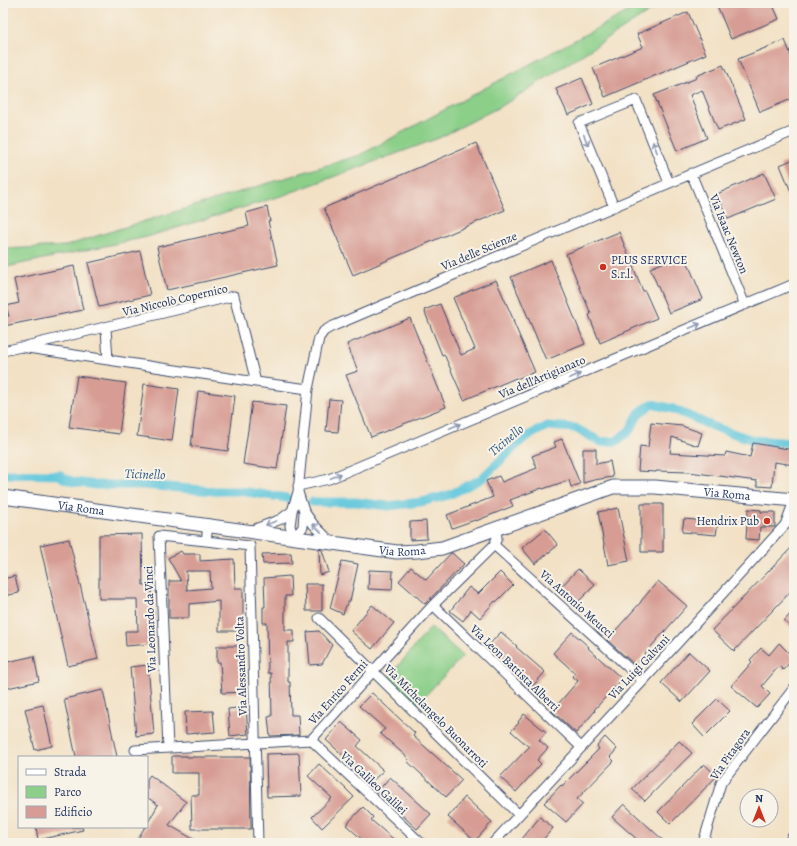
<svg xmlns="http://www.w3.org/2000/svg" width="797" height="846" font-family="Alegreya,serif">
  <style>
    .green { fill: #8bcf89; stroke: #537f74 }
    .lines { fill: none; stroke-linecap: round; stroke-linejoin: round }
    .canal { stroke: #5fc6dc; stroke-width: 9 }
    .building { fill: #d79d94; fill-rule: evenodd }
    .street-casing { stroke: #3b4a6d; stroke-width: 11 }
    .secondary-casing { stroke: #3b4a6d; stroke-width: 15 }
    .highway-casing { stroke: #3b4a6d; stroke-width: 18 }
    .street { stroke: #fff; stroke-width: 9 }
    .secondary { stroke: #fff; stroke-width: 13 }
    .highway { stroke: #fff; stroke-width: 16 }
    .oneway { stroke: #8d97ae }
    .poi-dot { fill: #c8321e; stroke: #f7f3e8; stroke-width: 1.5 }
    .labels { text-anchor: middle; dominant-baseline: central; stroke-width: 4; stroke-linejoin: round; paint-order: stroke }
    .street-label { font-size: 12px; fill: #1b2f5e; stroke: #f7f3e8 }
    .poi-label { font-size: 12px; fill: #1b2f5e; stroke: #f7f3e8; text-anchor: start }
    .water-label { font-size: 13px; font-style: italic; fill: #2c557e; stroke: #f7f3e8 }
  </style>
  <rect width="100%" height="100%" fill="#f7f3e8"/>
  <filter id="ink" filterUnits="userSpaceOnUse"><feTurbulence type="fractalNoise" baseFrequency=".025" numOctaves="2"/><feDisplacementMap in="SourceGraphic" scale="8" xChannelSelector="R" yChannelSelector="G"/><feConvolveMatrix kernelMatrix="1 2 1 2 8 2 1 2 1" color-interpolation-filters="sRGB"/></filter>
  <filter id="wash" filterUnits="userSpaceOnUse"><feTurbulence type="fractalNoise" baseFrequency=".012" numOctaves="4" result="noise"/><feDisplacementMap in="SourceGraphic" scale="16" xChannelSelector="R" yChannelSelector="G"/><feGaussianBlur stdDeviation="0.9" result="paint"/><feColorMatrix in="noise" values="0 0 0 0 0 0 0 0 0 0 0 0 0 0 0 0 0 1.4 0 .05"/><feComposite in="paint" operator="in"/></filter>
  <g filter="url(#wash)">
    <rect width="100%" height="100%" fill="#f2e1c5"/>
    <path class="green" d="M644 3H663L505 104 439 138 284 195 147 237 11 266 3 267V249L66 246 109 232 360 155Z
      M431 627 463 656 417 704 388 678Z"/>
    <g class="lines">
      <path class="canal" d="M3 474 61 475 63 478 74 482 97 485H144L214 491H240L287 498
        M312 502H356L388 506 421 502 449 495 481 479 524 438 547 426 575 428 601 442 617 441 630 430 639 413 652 404 673 409 714 427 753 440 794 443"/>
    </g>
    <g id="blocks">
      <path class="building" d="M716 3H772L779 19 731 39Z
        M688 12 706 54 605 97 593 68 643 47 637 34Z
        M785 40 794 63V98L760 112 738 59Z
        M723 65 746 119 718 130 702 90 690 95 707 138 677 151 654 95 697 78 696 76Z
        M582 78 593 104 568 115 556 89Z
        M476 143 505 210 353 275 324 208Z
        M794 159V199L780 165Z
        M764 173 776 199 728 219 717 194Z
        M267 207 270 221H268L278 265 167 290 157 247 249 226 246 213Z
        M619 232 643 291H645L657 318 600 343 589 315 591 314 566 254Z
        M140 251 150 295 99 307 88 263Z
        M684 254 703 299 669 313 650 268Z
        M551 260 585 344 546 360 511 277Z
        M74 266 83 310 4 326 3 317 9 316 6 306 19 303 14 279Z
        M496 280 514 321H513L535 372 516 379V378L464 400 444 354 442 355 424 310 440 304 461 355 475 349 453 298Z
        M410 318 446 407 371 437 346 375 358 371 347 344Z
        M77 376 126 383 119 434 69 427Z
        M144 384 179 389 172 441 137 436Z
        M198 391 235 396 228 451 191 446Z
        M329 399 341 400 338 432 326 431Z
        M252 402 286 406 277 469 243 464Z
        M651 423 682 426 702 433 698 446 672 437 670 453 725 456 726 452 750 457 753 443 794 450V465L774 462 772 487 757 486V481L689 472 656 471V472L638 471 640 446 648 447Z
        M562 439 580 484 571 487 569 480 543 489 542 488 510 500 513 506 476 521 475 520 452 528 447 515 493 497 486 481 499 476 502 482 537 468 532 456 556 447 554 442Z
        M583 449H596V464L610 461 613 477 594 480 583 483Z
        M641 504H663V552H641Z
        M618 508 629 561 608 565 598 512Z
        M748 509 761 510V512H775V527H760L759 540 746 539Z
        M684 519 718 522 716 535 682 532Z
        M426 521 427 539 410 540V522Z
        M545 529 558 545 535 564 522 548Z
        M142 534 143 585 151 584 152 610H154V623H148L150 644 126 646 125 631H138L137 599H99V535Z
        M69 539 98 659 68 666 40 545Z
        M794 545V588L734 651 712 630Z
        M319 549 322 550 329 572 320 575Z
        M181 551 183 554H200V561L234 559 235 588H243V631H219V601L189 604V618H169V581H181L168 558ZM186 571H210L211 588 187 590Z
        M291 553 292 563 263 564 262 554Z
        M451 553H452L464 564 425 604 399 581 411 567 426 580Z
        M342 561 358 564 350 601 347 603 343 614 330 608Z
        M578 569 595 585 576 604 560 588Z
        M369 570 393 571 392 590 368 589Z
        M500 572 513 585 496 602 495 601 480 618 471 610 463 621 450 611 469 587 478 594Z
        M15 576 19 593 3 596V579Z
        M290 576 291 596H285V630H294V642H288V682H290L291 715H298L299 735 270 736 268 717 272 716 271 673H268L267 623H263V607H265L264 578Z
        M658 581 687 606 635 665 607 640 640 603 641 602V601Z
        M305 584H322V611H306Z
        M372 605 394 623 372 649 351 631Z
        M794 610V630L784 621Z
        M319 631 332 645 322 664 310 665 307 632Z
        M501 632 517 646 516 647 545 672 530 689 486 648Z
        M572 632 589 647 588 648 622 679 594 710 595 711 576 733 552 711 578 681 572 676 575 673 553 653Z
        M779 643 794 658 783 670 779 666 762 686 770 694 757 708 731 686 752 662 750 660 761 648 769 655Z
        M217 646H242V672H245L246 692 222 693 220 662H217Z
        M689 652 710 671 682 702 661 683Z
        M34 656 39 681 3 689V663Z
        M148 665 154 734 136 736 130 667Z
        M103 690 117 757H76L64 699Z
        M372 693 415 733 413 736 462 780 446 797 407 761 409 759 380 733 385 729 359 706Z
        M717 699 730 711 704 737 692 724Z
        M43 705 52 746 35 750 25 709Z
        M246 707 248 734 230 736 228 709Z
        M213 711 215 732 186 734 185 712Z
        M524 714 546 732 539 740 548 748 537 760 541 764 516 792 500 777 529 747 511 731 519 723 518 722Z
        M341 722 362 740 357 746 382 769H381L383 771 370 783 354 769 356 767 326 740Z
        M605 737 617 749 610 757 614 761 577 799 583 804 566 822 544 803 561 785 562 786 599 749 597 746Z
        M679 741 692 753 645 801 632 789Z
        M299 753 301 796 267 797 266 754Z
        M172 756H187V757H250L251 829H192L191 795H199V773H172Z
        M319 764 344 787 354 797 322 828 312 817 332 798 308 776Z
        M704 764 717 776 670 824 658 812Z
        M150 775 186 802 169 825 200 843H135L145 827H147V824L158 805 147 797V779Z
        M390 777 431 814 417 829 377 792Z
        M465 797 492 822 475 841 448 817Z
        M624 804 666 843H641L612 817Z
        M363 807 373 817 371 820 398 843H366L346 825Z
        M540 817 553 828 540 843H524L521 840Z
        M36 827H82L83 830 38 840Z"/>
    </g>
  </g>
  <g filter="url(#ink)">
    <use href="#blocks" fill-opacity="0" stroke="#3b4a6d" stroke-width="1"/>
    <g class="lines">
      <defs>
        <path id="street" d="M691 173 745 305
          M614 207 579 123 636 100 669 183
          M106 328 108 360
          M26 346 234 296 256 382
          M3 351 21 347 256 382 308 389
          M298 486 329 479 794 284
          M304 511 313 524 332 543
          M208 526 206 541 250 546 258 843
          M250 531 271 523 281 519 292 511
          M294 538 290 526 292 511 298 492 308 389 319 338 324 331 331 327C485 262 639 195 794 131
          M294 538 303 527 304 511 298 492
          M494 545 643 681
          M433 605 581 747
          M319 618 519 815
          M311 740 421 843
          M168 748 159 536 206 541
          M135 750 311 740 433 605 494 545 497 538 496 529
          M493 843 643 681 785 525 794 501
          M703 843 721 783 794 688"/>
        <g id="secondary">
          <path id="s1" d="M3 497 397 552 417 551 442 548 613 487H655L794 500"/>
        </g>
        <path id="highway" d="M793 843 794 840"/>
      </defs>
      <use href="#street" class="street-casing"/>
      <use href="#secondary" class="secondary-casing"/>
      <use href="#highway" class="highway-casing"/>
      <use href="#street" class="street"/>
      <use href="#secondary" class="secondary"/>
      <use href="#highway" class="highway"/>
    </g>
    <defs><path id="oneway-shaft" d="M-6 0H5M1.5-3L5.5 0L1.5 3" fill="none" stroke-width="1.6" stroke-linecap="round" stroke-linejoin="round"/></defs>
    <g class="oneway">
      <use href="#oneway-shaft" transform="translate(586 140) rotate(67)"/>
      <use href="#oneway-shaft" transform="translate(655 147) rotate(-111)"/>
      <use href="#oneway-shaft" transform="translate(695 326) rotate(-23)"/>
      <use href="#oneway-shaft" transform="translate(575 376) rotate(-23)"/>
      <use href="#oneway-shaft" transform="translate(455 426) rotate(-23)"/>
      <use href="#oneway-shaft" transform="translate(336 476) rotate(-23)"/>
      <use href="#oneway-shaft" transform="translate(271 523) rotate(158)"/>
      <use href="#oneway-shaft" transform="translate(317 528) rotate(-135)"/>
    </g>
  </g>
  <g class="poi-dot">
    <circle cx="603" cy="267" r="4"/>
    <circle cx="767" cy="521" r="4"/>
  </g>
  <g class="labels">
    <g class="street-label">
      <text transform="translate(729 234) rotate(68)">Via Isaac Newton</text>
      <text transform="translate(479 251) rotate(-23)">Via delle Scienze</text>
      <text transform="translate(175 300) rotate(-13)">Via Niccolò Copernico</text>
      <text transform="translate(542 377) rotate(-23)">Via dell'Artigianato</text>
      <text stroke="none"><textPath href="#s1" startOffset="739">Via Roma</textPath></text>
      <text stroke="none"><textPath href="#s1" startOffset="79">Via Roma</textPath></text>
      <text stroke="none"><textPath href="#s1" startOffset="403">Via Roma</textPath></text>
      <text transform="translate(577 604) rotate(42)">Via Antonio Meucci</text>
      <text transform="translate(150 619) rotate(-92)">Via Leonardo da Vinci</text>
      <text transform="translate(241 666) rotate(-92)">Via Alessandro Volta</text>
      <text transform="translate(639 667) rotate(-47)">Via Luigi Galvani</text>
      <text transform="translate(515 668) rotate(44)">Via Leon Battista Alberti</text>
      <text transform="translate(338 692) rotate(-48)">Via Enrico Fermi</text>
      <text transform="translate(436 716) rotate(45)">Via Michelangelo Buonarroti</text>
      <text transform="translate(730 754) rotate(-55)">Via Pitagora</text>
      <text transform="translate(374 783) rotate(43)">Via Galileo Galilei</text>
    </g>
    <g class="poi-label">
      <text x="611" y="260">PLUS SERVICE<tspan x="611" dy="14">S.r.l.</tspan></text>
      <text x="759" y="521" text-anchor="end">Hendrix Pub</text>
    </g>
    <g class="water-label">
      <text transform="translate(506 440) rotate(-40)">Ticinello</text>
      <text transform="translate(145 474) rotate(2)">Ticinello</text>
    </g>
  </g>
  <rect width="797" height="846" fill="none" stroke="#f7f3e8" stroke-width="16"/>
  <rect x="18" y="756" width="130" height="72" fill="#f7f3e8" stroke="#9fa5b1"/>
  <rect x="26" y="769" width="20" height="6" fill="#ffffff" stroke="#9fa5b1"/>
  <text x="54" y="776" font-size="12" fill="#1b2f5e">Strada</text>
  <rect x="26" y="786" width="20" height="12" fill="#8bcf89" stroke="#9fa5b1"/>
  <text x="54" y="796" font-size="12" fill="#1b2f5e">Parco</text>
  <rect x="26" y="806" width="20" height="12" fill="#d79d94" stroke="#9fa5b1"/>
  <text x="54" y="816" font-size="12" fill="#1b2f5e">Edificio</text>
  <g transform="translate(759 808)"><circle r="19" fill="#f7f3e8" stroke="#9fa5b1"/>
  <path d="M0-3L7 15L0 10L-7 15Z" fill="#c8321e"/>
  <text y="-6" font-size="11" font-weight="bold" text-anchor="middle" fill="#1b2f5e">N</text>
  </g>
</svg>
